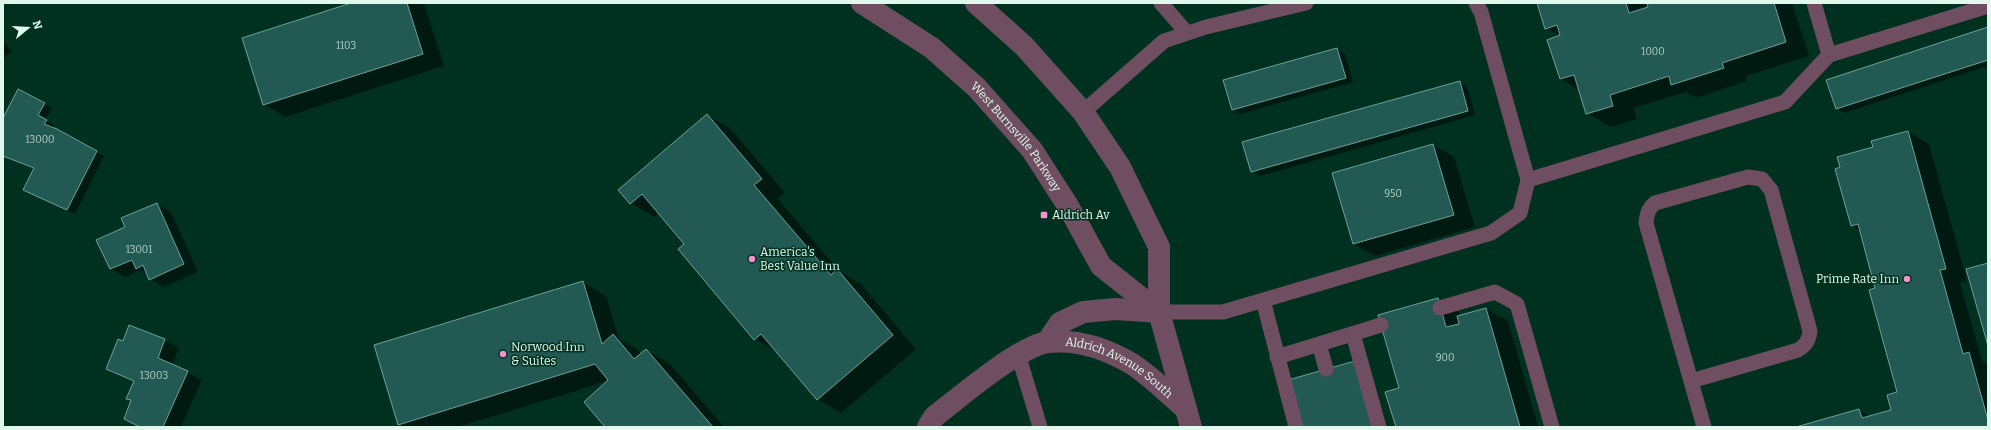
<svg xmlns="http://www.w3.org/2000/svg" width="1991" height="430" font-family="Bitter,serif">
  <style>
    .shadow { fill: #0007 }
    .building { fill: #225952; stroke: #6ca29a }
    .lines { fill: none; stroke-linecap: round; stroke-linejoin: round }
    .service { stroke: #6e4e60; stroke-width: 15 }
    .tertiary { stroke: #6e4e60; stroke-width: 22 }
    .poi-dot { fill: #f790cd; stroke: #003120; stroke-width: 1.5 }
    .labels { text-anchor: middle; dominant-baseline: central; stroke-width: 3; stroke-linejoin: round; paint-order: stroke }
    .number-label { font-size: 10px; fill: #b1d1c6 }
    .street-label { font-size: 12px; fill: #e1f9ed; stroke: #003120 }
    .poi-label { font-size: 12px; fill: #e1f9ed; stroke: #003120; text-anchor: start }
  </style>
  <rect width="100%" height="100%" fill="#003120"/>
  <path class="shadow" d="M354 3H424L444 66 285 117 264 104Z
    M1538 3H1792L1809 56 1746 76 1747 81 1696 98 1686 92 1633 108 1637 119 1611 127 1587 113 1580 90 1560 79V36L1546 28Z
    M1988 28V66L1844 113 1837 108Z
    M3 41 12 51 3 59Z
    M1337 49 1345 54 1353 82 1240 114 1232 109Z
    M1459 82 1467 86 1475 115 1260 176 1252 171Z
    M44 104 52 108 45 120 54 125 52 128 104 156 75 214 24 190 35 169 3 156V121Z
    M707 115 731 129 785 193 777 198 839 271 861 284 916 349 841 413 817 399 779 353 755 339 685 244 659 213 654 217 631 203Z
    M1908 132 1929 144 1967 281 1960 283 1982 361 1988 364V427H1799L1859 410 1871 417 1893 411 1898 393 1876 289 1860 231 1852 226 1874 148Z
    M1433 145 1454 157 1475 227 1375 256 1354 244Z
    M157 204 171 212 198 272 164 287 150 279 148 274 141 270 125 277 111 269 127 228Z
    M583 282 606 296 619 339 637 349 641 354 646 350 670 364 724 427H607L611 380 458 427H404L399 424Z
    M1438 299 1459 312 1461 316 1486 309 1508 321 1538 427H1397L1400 389Z
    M164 340 179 348 172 365 202 380 181 427H139L125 419 132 401 128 398 134 382 108 368 123 343Z"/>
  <path class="building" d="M351 3H407L423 54 263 105 242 38Z
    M1537 3H1626L1629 13 1648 7 1647 3H1774L1786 42 1722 63 1724 68 1671 85 1669 76 1610 95 1613 106 1586 114 1574 75 1560 79 1547 40 1560 35 1557 25 1545 29Z
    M1988 27V60L1836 109 1826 80Z
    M1337 48 1346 78 1232 110 1223 80Z
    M1460 81 1468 111 1251 172 1242 142Z
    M18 89 45 103 38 115 47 120 44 124 57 129 97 151 67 210 23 190 34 168 3 156V118Z
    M707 114 762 179 754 185 831 275 837 269 893 335 817 400 761 334 754 340 678 249 684 244 642 194 630 204 618 190Z
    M1908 131 1946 269 1940 270 1963 354 1969 352 1988 420V427H1796L1859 409 1862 418 1891 410 1887 395 1897 392 1869 290 1875 288 1858 224 1851 226 1835 169 1840 167 1837 157 1873 147 1871 141Z
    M1433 144 1454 215 1353 244 1332 173Z
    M157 203 184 264 149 280 143 265 136 269 132 260 110 269 96 240 125 227 121 218Z
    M1988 263V346L1966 269Z
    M583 281 602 344 613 334 634 359 646 349 713 427H605L584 402 608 380 595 364 398 425 374 345Z
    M1438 298 1446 327 1459 324 1457 316 1486 308 1520 427H1396L1385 392 1399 388 1378 315Z
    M129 325 165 339 158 358 188 371 163 427H140L124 419 131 400 126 399 134 381 106 369 118 339 123 341Z
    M1355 361 1373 427H1301L1288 380Z"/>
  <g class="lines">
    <path class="service" d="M1161 3 1187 33
      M1476 3 1481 12 1528 180
      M1829 55 1988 6
      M1083 112 1164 41 1206 27 1306 3
      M1263 300 1296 427
      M1440 308 1495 292 1517 304 1552 427
      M1159 312H1223L1491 233 1520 213 1528 180 1785 102 1829 55 1814 3
      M1353 334 1379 427
      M1319 344 1326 369
      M1018 354 1040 427
      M1277 357 1381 325
      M1691 381 1798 350C1806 345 1809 340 1810 331L1771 190 1762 179 1748 177 1655 203C1648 209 1647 214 1646 223L1704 427"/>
    <g class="tertiary">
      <path id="s1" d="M862 3 932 48 977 88 1032 150 1068 206 1101 266 1159 312"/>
      <path d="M976 3 1024 46 1083 112 1120 167 1159 247V312L1191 427"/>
      <path d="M1047 342 1060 323 1083 312 1116 309 1159 312"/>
      <path id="s2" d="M928 427 934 417C960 397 1019 346 1048 342 1078 339 1107 349 1132 364 1151 376 1168 394 1186 409"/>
    </g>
  </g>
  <g class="poi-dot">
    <rect x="1040" y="211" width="8" height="8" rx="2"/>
    <circle cx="752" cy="259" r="4"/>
    <circle cx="1907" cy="279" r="4"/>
    <circle cx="503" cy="354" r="4"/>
  </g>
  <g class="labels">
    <g class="number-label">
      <text x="346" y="46">1103</text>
      <text x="1653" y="52">1000</text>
      <text x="40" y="140">13000</text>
      <text x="1393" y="194">950</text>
      <text x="139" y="250">13001</text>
      <text x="1445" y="358">900</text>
      <text x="154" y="376">13003</text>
    </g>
    <g class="street-label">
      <text stroke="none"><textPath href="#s1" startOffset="206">West Burnsville Parkway</textPath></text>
      <text stroke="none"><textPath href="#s2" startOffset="227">Aldrich Avenue South</textPath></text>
    </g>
    <g class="poi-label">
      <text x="1052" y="215">Aldrich Av</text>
      <text x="760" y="252">America's<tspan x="760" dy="14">Best Value Inn</tspan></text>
      <text x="1899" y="279" text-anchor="end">Prime Rate Inn</text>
      <text x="511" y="347">Norwood Inn<tspan x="511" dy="14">&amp; Suites</tspan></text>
    </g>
  </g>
  <rect width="1991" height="430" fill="none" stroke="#e1f9ed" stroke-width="8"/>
  <g transform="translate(28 28) rotate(72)" stroke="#003120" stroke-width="3" paint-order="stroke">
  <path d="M0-3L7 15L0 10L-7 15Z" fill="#e1f9ed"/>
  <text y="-6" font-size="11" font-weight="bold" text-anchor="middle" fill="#e1f9ed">N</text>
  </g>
</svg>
